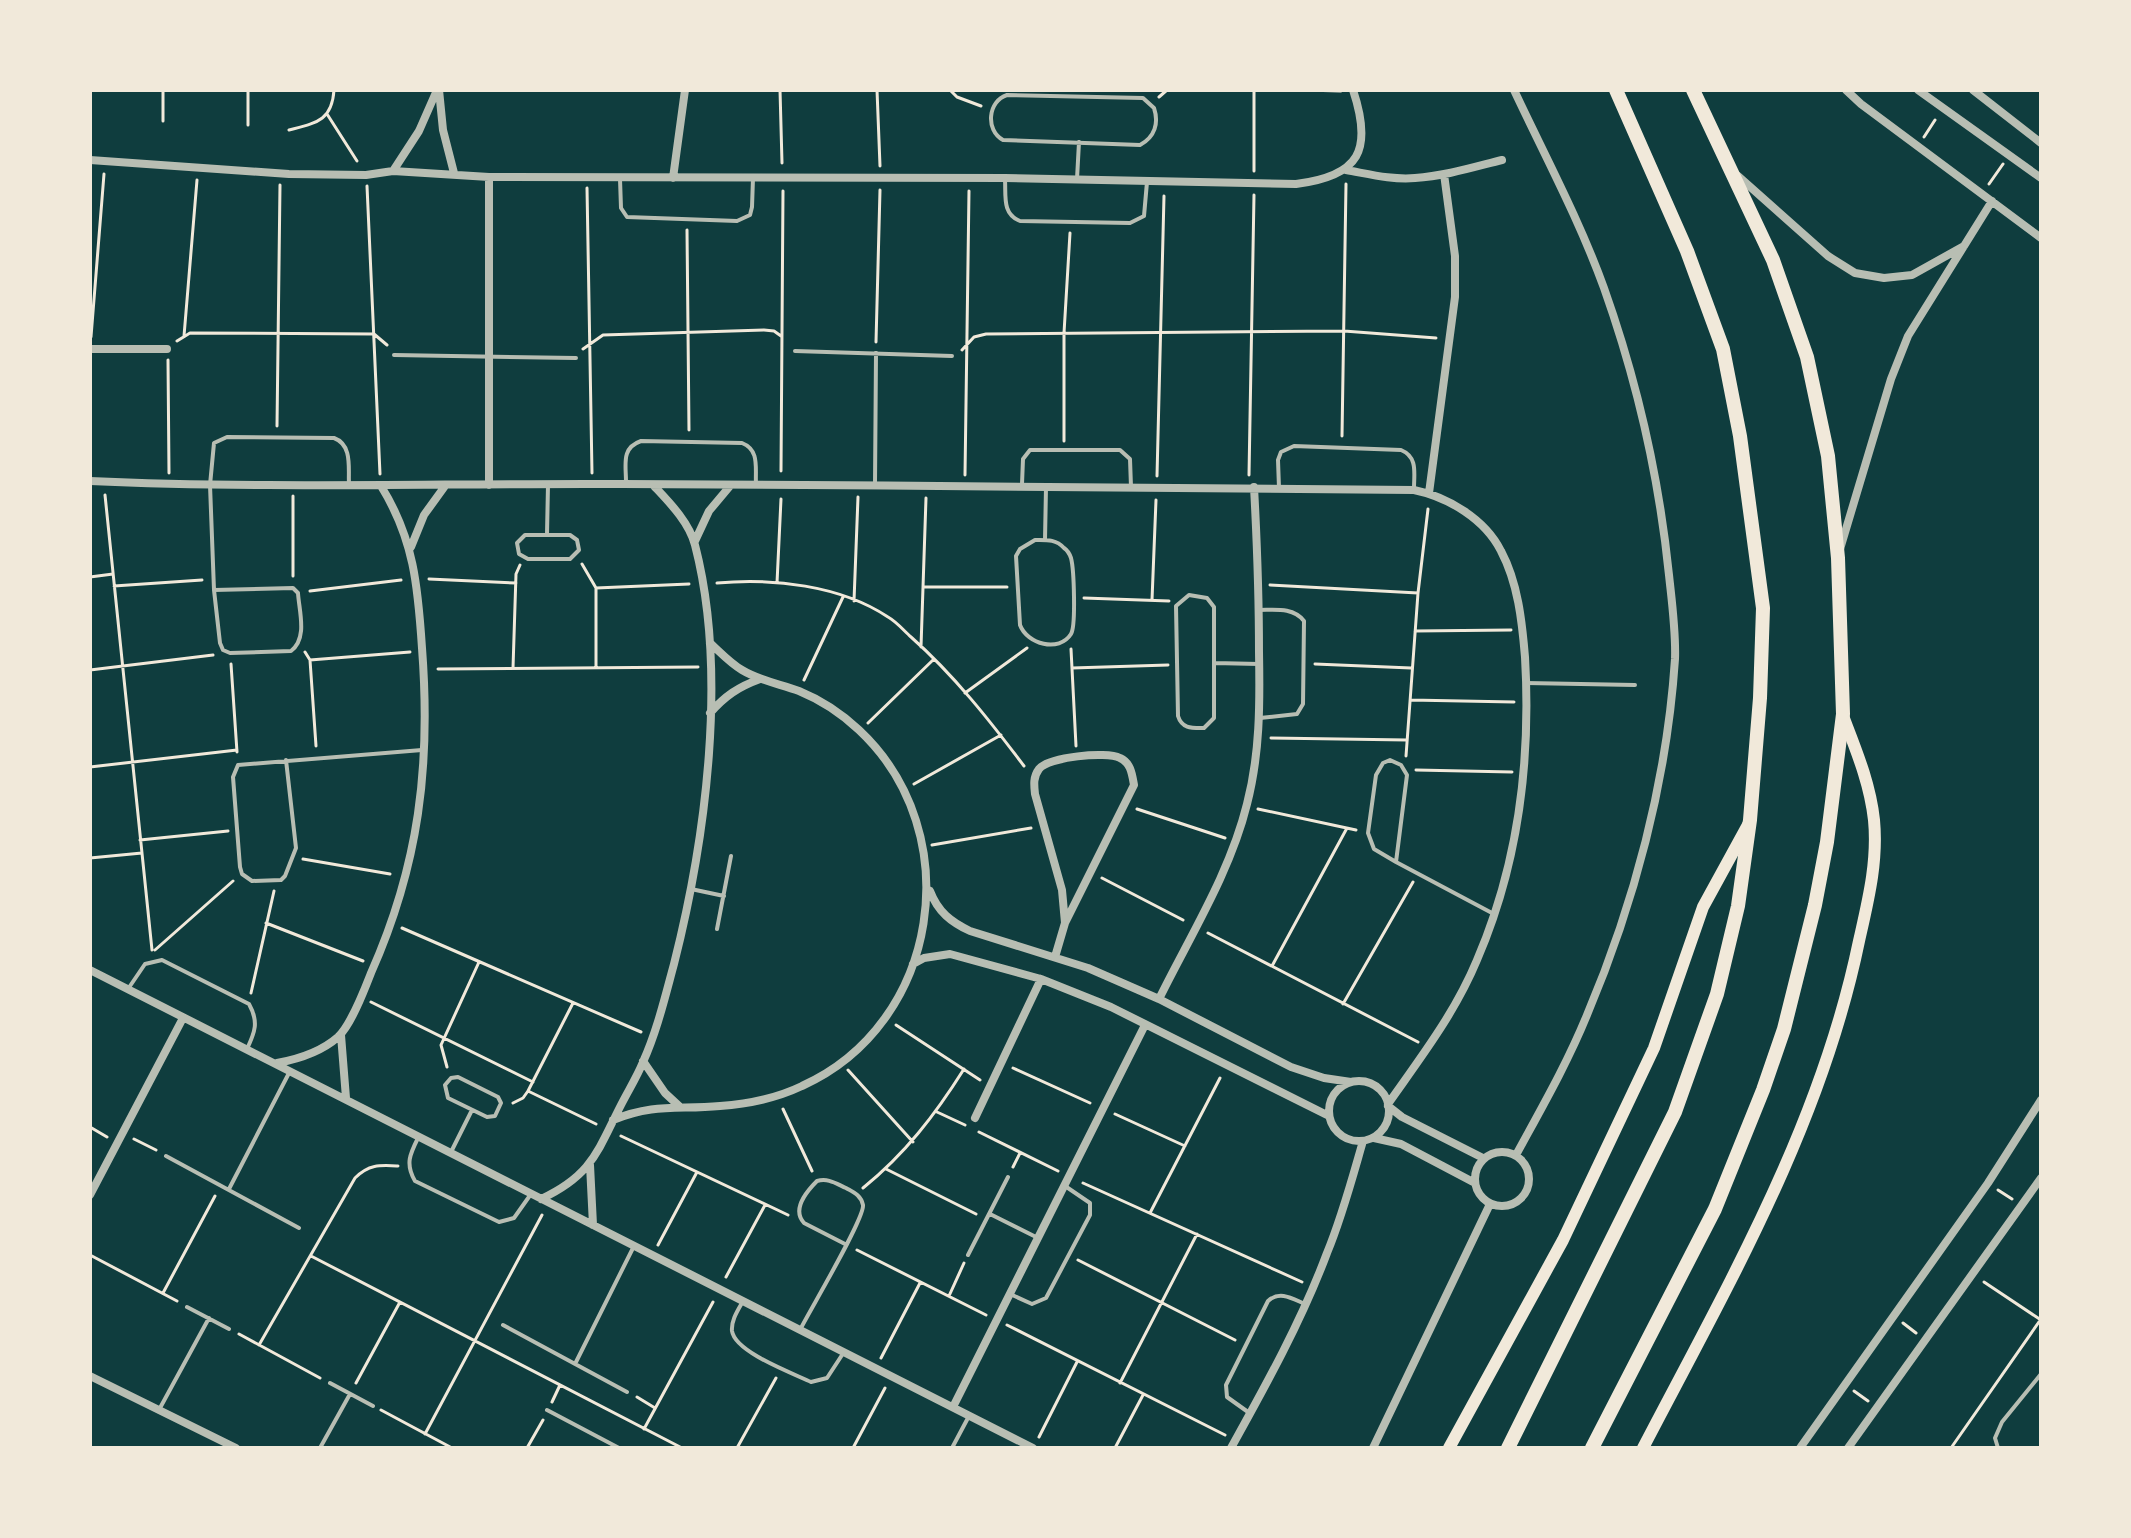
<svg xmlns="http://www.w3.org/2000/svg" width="2131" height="1538" font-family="Barlow,sans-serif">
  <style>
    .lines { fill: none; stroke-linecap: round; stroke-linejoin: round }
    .path { stroke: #f1e9da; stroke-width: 3 }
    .service { stroke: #b8beb3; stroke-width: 4 }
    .minor { stroke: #b8beb3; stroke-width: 8 }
    .secondary { stroke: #f1e9da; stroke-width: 12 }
    .trunk { stroke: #f1e9da; stroke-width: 14 }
  </style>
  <rect width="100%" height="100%" fill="#0f3d3e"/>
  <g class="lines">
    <path class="path" d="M163 90V121
      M248 90V125
      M780 90 782 163
      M877 90 880 166
      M950 90 957 97 981 106
      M1305 90 1341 91
      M1159 97 1167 90
      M327 114 357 161
      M289 130C316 123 332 121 334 90
      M1924 137 1935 120
      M1254 171V90
      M1989 184 2003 164
      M367 186 380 474
      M587 188 592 473
      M687 230 689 430
      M184 336 197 180
      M91 337 104 174
      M177 341 190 333 374 334 387 345
      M876 342 880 190
      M583 349 603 335 764 330 774 331 781 336
      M962 350 974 337 986 334 1344 331 1436 338
      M168 360 169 473
      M277 426 280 185
      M1342 436 1346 184
      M1064 441V333L1070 233
      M781 471 783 191
      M965 475 969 191
      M1249 475 1254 195
      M1157 476 1164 196
      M105 495 152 950
      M582 564 596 588V668
      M293 576V496
      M90 577 113 574
      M429 579 516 583
      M717 583C772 578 840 585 888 617 897 622 904 631 911 637 954 675 990 721 1024 766
      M777 583 781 499
      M1270 585 1418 593
      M114 586 202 580
      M923 587H1007
      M596 588 689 584
      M310 591 401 580
      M1084 598 1169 601
      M1152 600 1156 500
      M854 601 858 497
      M1415 631 1511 630
      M921 647 926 498
      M1071 649 1076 746
      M305 652 310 660 316 746
      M310 660 410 652
      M231 664 237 752
      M1315 664 1411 668
      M513 668 516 574 520 565
      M1072 668 1168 665
      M438 669 698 667
      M90 670 213 655
      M804 680 843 597
      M965 693 1027 648
      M1410 700 1514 702
      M868 723 934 659
      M1271 738 1407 740
      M1406 756 1418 593 1428 509
      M90 767 237 750
      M1416 770 1512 772
      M914 784 1001 735
      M1137 809 1225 838
      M1258 809 1356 830
      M140 840 228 831
      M932 845 1031 828
      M90 858 142 853
      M303 859 390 874
      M1102 878 1183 920
      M266 923 363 961
      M402 928 641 1032
      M1208 933 1418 1042
      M155 950 233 881
      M1272 966 1347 828
      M251 993 274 891
      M371 1002 533 1082
      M1343 1004 1413 882
      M896 1025 980 1080
      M447 1067 441 1045 479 962
      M1013 1068 1090 1103
      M848 1070 913 1142
      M528 1091 596 1124
      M513 1103 523 1098 528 1091 573 1003
      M783 1109 812 1171
      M937 1112 965 1125
      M1115 1114 1185 1146
      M90 1127 107 1137
      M979 1132 1058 1171
      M621 1136 788 1215
      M134 1139 156 1150
      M1013 1167 1020 1153
      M886 1169 976 1214
      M1083 1183 1302 1282
      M863 1188C905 1154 935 1115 964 1069
      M1998 1190 2012 1199
      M1150 1213 1220 1078
      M658 1245 697 1172
      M857 1250 986 1315
      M90 1255 177 1301
      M311 1256 682 1448
      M1078 1260 1235 1340
      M726 1277 765 1205
      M1984 1282 2041 1320
      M163 1293 215 1196
      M949 1296 964 1263
      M1903 1323 1916 1333
      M1007 1325 1225 1435
      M239 1334 320 1378
      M259 1345 355 1178C369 1164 380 1165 398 1166
      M881 1358 920 1283
      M356 1383 400 1302
      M1120 1383 1197 1234
      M1854 1391 1868 1401
      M637 1397 655 1408
      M552 1402 560 1385
      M381 1410 452 1448
      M644 1429 713 1302
      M425 1434 542 1215
      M1039 1437 1077 1362
      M527 1448 543 1420
      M737 1448 776 1378
      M853 1448 885 1388
      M1115 1448 1143 1395
      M1951 1448 2041 1319"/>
    <path class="service" d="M1007 95 1143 98 1154 108C1159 123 1155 137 1140 145L1003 140C985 130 988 101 1007 95Z
      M620 179 621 208 627 217 737 221 750 215 752 207 753 178
      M1077 179 1079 142
      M1005 180C1006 196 1002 214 1020 221L1130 223 1144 216 1147 182
      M795 351 952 356
      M394 355 576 358
      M626 482C626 464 621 448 641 441L742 443C760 450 755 468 756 485
      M875 484 876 353
      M1022 484 1023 459 1030 450H1120L1130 459 1131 487
      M1279 488 1278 460 1281 452 1294 446 1401 450C1418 457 1414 473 1414 488
      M547 534 548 485
      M525 535H570L577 540 579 550 570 559H528L519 554 517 543Z
      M1035 540C1046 540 1056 539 1064 548 1067 550 1070 555 1071 558 1074 569 1076 626 1071 634 1059 653 1027 644 1020 625L1016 556 1020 549Z
      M1045 540 1046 487
      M214 590 293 588 298 593C299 611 308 638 291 651L230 653 223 650 220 643 214 590 210 485 214 443 227 437 334 438C353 445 348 469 349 485
      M1189 595 1207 598 1214 607V718L1204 728C1192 728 1182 729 1178 716L1176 606Z
      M1259 610C1275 610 1293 607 1304 621L1303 704 1297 714 1260 718
      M1214 663 1259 664
      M1526 683 1635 685
      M286 760 296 848 285 876 281 880 252 881 242 874 240 867 233 777 238 765 422 750
      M1396 862 1374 849 1368 833 1376 775 1383 763 1390 760 1401 765 1407 775 1396 862 1492 913
      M691 889 724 896
      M717 929 731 856
      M128 989 145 964 162 960 249 1004C259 1022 255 1032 247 1049
      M458 1077 498 1097 501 1103 495 1116 487 1117 448 1098 445 1085 451 1078Z
      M418 1138C410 1154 405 1164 415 1181L499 1222 514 1218 531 1194
      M451 1152 472 1110
      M166 1156 299 1228
      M229 1189 289 1073
      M990 1214 1038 1238
      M968 1255 1008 1177
      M1010 1294 1032 1304 1046 1298 1090 1215V1203L1065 1186
      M743 1301C738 1310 731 1320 732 1331 735 1352 792 1373 811 1382L827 1378 844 1352
      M187 1307 229 1329
      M503 1325 627 1392
      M801 1328C810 1310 865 1218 863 1205 861 1195 853 1192 846 1188 835 1183 828 1178 817 1181 806 1192 792 1210 804 1223L845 1244
      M575 1364 634 1246
      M330 1383 373 1406
      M160 1408 209 1318
      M547 1410 619 1448
      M1248 1412 1227 1397 1226 1385 1268 1301C1280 1290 1293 1299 1305 1304
      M320 1448 350 1394
      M952 1448 969 1416
      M1998 1448 1995 1438 2002 1422 2041 1374"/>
    <path class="minor" d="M439 90 443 130 454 173
      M1514 90C1545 156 1579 219 1604 288 1637 381 1659 477 1669 575 1672 603 1676 632 1675 659 1667 781 1634 904 1587 1015 1567 1064 1541 1109 1516 1155
      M1846 90 1861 104 2041 238
      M1918 90 2041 178
      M1973 90 2041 143
      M90 160 289 174 366 175 393 171 489 177 1005 178 1296 184C1360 176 1373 150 1353 90
      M1346 170C1369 174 1392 180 1415 178 1445 176 1474 167 1502 160
      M393 171 419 131 437 90
      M1738 176 1828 256 1855 273 1884 278 1912 275 1964 246
      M489 177V485
      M673 178 685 90
      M90 349H167
      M90 481C268 489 445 483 622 484 886 486 1150 486 1414 490 1448 497 1485 519 1501 551 1518 583 1522 621 1525 657 1531 760 1518 865 1477 960 1455 1013 1421 1057 1388 1104
      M1429 493 1455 297V256L1444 174
      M695 541 709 511 730 486
      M411 547 424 515 445 486
      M1840 549 1891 379 1908 336 1992 201
      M710 713C725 696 738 687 760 679
      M930 891C938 912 951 922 970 931L1088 968 1159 999 1291 1067 1324 1078 1351 1082
      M1055 957 1065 923 1062 890 1035 794C1034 785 1033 777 1039 769 1048 757 1106 751 1120 758 1131 763 1132 774 1134 785L1065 923
      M913 964 924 958 950 954 1041 979 1111 1007 1329 1116
      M90 970 1033 1448
      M1159 999C1190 936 1230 873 1247 804 1260 754 1260 704 1259 652 1259 597 1257 542 1254 487
      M341 1035 346 1098
      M643 1061 665 1093 679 1106
      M277 1063C299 1059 321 1052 338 1037 351 1025 364 991 371 973 419 865 431 766 422 648 418 587 414 539 381 486
      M1329 1111a30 30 0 1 1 60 0a30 30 0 1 1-60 0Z
      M1388 1106 1402 1117 1483 1158
      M975 1118 1041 979
      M613 1120C655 1103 678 1110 720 1106 748 1104 777 1098 802 1086 940 1024 969 833 859 730 842 714 821 700 799 691 780 684 760 681 742 670 730 663 720 652 710 643
      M1374 1138 1401 1144 1475 1183
      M1475 1179a27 27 0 1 1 54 0a27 27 0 1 1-54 0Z
      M590 1165 593 1225
      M90 1195 183 1018
      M541 1199C592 1175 597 1152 621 1105 628 1091 637 1077 643 1062 657 1031 665 997 674 964 706 838 728 672 695 545 689 522 669 502 654 486
      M90 1376 236 1448
      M953 1407 1145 1025
      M1231 1448C1266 1385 1302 1320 1327 1253 1342 1217 1352 1179 1363 1141
      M1373 1448 1490 1204
      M1800 1448 1988 1183 2041 1100
      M1848 1448 2041 1178"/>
    <path class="secondary" d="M1449 1448 1563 1240 1654 1048 1703 907 1749 823
      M1643 1448C1729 1283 1821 1125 1859 941 1868 901 1878 862 1874 820 1870 783 1856 750 1843 716"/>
    <path class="trunk" d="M1508 1448 1675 1112 1717 994 1738 906 1750 820 1760 698 1763 608 1740 436 1723 349 1687 251 1616 90
      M1592 1448 1715 1209 1763 1090 1784 1029 1815 905 1827 842 1843 714 1838 558 1828 456 1807 357 1773 260 1693 90"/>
  </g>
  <rect width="2131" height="1538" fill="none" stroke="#f1e9da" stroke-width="184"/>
</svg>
